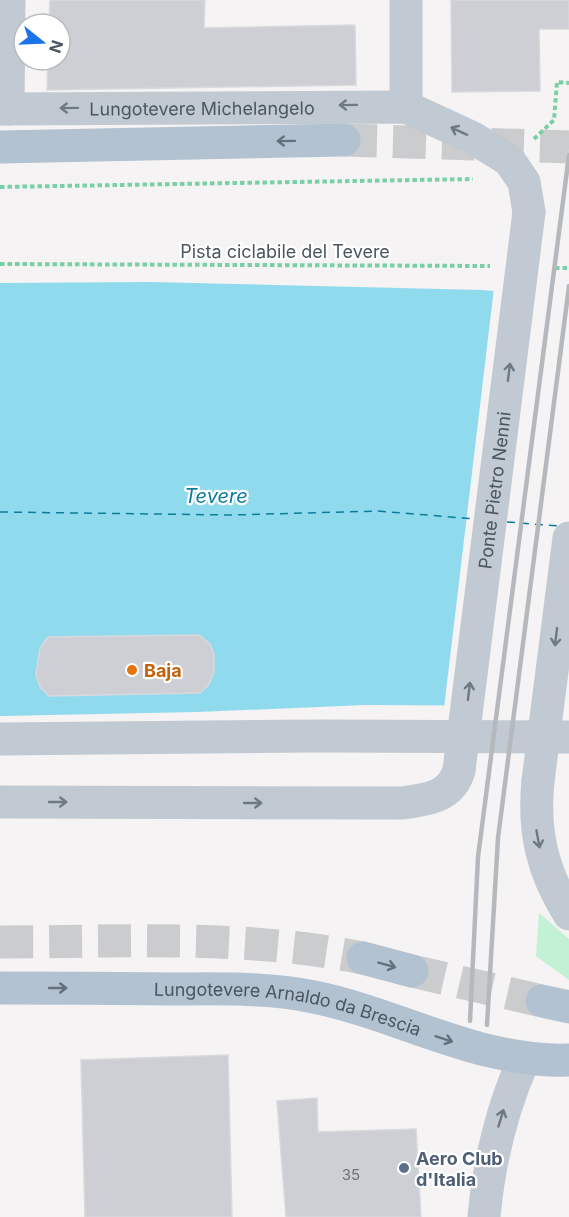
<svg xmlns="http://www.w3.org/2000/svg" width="569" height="1217" font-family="Inter,sans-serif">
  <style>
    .green { fill: #c3f1d5 }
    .water { fill: #90daee }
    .pier { fill: #f5f3f3 }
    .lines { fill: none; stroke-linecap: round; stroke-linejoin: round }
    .ferry { stroke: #0c7c9b; stroke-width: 1.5; stroke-dasharray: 8 6; stroke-linecap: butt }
    .building { fill: #cdcfd5; stroke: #d7d9de; stroke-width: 1.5 }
    .major-tunnel { stroke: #caccce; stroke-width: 33; stroke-dasharray: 33 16; stroke-linecap: butt }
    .path { stroke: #7ad0a6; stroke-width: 4; stroke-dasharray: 4.5 3; stroke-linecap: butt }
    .minor { stroke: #c1cad2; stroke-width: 33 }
    .major { stroke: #b3c2d1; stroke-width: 33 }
    .rail { stroke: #b5b8bd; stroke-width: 4.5 }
    .minor-bridge { stroke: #c1cad2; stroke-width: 33 }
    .oneway { stroke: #6e7983 }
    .oneway2 { stroke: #64717d }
    .food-dot { fill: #e8710a; stroke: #fff; stroke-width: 2 }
    .service-dot { fill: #5c6f8a; stroke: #fff; stroke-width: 2 }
    .labels { text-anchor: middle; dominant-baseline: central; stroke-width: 4.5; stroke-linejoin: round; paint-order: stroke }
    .number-label { font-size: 15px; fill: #6b747e }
    .street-label { font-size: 18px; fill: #4a5661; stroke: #fff }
    .food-label { font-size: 18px; font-weight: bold; fill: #c56008; stroke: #fff; text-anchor: start }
    .service-label { font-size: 18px; font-weight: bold; fill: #4e5e75; stroke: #fff; text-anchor: start }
    .water-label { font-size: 20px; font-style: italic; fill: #0c7c9b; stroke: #fff }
  </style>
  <rect width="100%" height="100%" fill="#f5f3f3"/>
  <path class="green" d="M539 913 569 939V980L536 956Z"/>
  <path class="water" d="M151 282 482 290 569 297V706L365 705 197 712 0 716V283Z"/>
  <path class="pier" d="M494 288 569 294V709L444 708Z"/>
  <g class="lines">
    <path class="ferry" d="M0 512 233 515 378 511 475 519
      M507 522 559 526"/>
  </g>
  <path class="building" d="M50 0H205L204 28 355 25 356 85 47 90 48 60H60V24H49Z
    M451 0H569V29H539L540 91 452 92Z
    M199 635 210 644 214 655V672L209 684 200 693 49 696 40 687 36 675 40 648 48 637Z
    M228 1055 232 1217H85L81 1060Z
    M317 1098 318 1132 416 1129 421 1217H286L277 1101Z"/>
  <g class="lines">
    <path class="major-tunnel" d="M344 140 569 147
      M0 942C123 942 242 934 363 958
      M412 971 542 1001"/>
    <path class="path" d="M534 139 554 120 557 82 569 83
      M0 187 473 179
      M0 264 490 266
      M555 268H569"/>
    <g class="minor">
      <path d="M406 0V107"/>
      <path id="s1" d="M0 109 406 107 473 138 509 160 524 182 529 212"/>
      <path d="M8 109 9 0"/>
      <path d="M0 739 320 736 569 737"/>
      <path d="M538 781C533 831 542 871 569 914"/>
      <path d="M0 802 402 803C426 800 452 797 459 770"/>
      <path d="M484 1217C489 1161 501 1111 524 1059"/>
    </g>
    <g class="major">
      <path d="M0 147 344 140"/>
      <path d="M363 958 412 971"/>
      <path id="s2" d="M0 988C56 988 112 988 169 989 217 989 266 987 314 997 401 1015 478 1063 569 1060"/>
      <path d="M542 1001 569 1007"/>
    </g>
    <path class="rail" d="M470 1021 478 857 569 155
      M487 1025 498 838 569 286"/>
    <g class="minor-bridge">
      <path id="s3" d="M459 770 529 212"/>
      <path d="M538 781 569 538"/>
    </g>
  </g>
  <defs><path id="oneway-shaft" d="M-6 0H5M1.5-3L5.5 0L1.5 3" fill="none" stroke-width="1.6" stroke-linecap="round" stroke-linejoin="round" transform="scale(1.5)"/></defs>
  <g class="oneway">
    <use href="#oneway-shaft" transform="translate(348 105) rotate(179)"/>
    <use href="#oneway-shaft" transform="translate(69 108) rotate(179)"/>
    <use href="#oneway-shaft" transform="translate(459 131) rotate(-155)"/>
    <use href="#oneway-shaft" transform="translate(509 372) rotate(-83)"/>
    <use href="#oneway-shaft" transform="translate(556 637) rotate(97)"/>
    <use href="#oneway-shaft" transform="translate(469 691) rotate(-83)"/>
    <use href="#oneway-shaft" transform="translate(58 802)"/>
    <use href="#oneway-shaft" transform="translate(253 803)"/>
    <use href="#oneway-shaft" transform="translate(538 839) rotate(80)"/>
    <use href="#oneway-shaft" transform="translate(501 1118) rotate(-73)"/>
  </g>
  <g class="oneway2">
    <use href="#oneway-shaft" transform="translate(286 141) rotate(179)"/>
    <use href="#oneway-shaft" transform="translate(387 965) rotate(15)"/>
    <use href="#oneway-shaft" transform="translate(58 988)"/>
    <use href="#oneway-shaft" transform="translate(444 1039) rotate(18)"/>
  </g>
  <circle class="food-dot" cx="132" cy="670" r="6"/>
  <circle class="service-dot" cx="404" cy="1168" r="6"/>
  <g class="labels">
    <g class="number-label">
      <text x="351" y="1174">35</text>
    </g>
    <g class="street-label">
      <text stroke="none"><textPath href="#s1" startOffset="202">Lungotevere Michelangelo</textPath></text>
      <text x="285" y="251">Pista ciclabile del Tevere</text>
      <text stroke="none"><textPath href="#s3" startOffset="282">Ponte Pietro Nenni</textPath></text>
      <text stroke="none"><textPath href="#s2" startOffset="290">Lungotevere Arnaldo da Brescia</textPath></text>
    </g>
    <g class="food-label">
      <text x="144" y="670">Baja</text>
    </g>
    <g class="service-label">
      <text x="416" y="1158">Aero Club<tspan x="416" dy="21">d'Italia</tspan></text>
    </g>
    <g class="water-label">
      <text x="216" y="496">Tevere</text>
    </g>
  </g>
  <g transform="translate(42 42) rotate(108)"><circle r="28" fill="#ffffff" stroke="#b7bbc0" stroke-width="1.5"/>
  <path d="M0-4.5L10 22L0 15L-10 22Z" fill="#1a73e8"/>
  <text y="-9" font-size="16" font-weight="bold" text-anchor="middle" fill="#4a5661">N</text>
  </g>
</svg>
